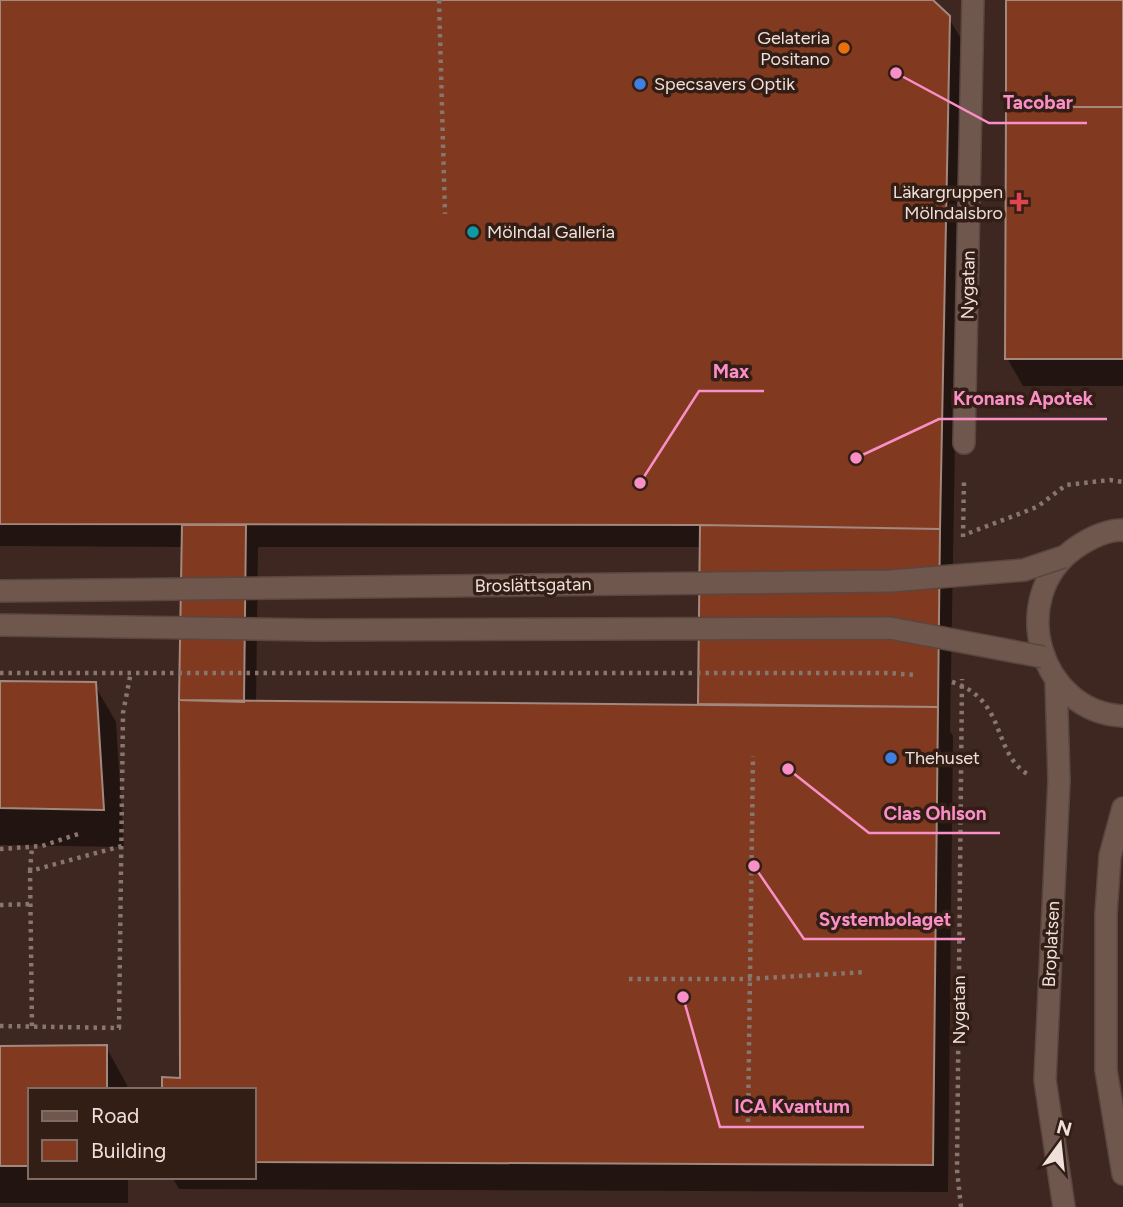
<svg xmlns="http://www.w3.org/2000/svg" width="1123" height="1207" font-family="Figtree,sans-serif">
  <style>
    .shadow { fill: #0007; fill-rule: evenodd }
    .building { fill: #813a1f; stroke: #a3887e; stroke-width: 2 }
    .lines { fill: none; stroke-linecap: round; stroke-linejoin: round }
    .street-casing { stroke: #594640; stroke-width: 24 }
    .secondary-casing { stroke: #594640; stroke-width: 24 }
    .path { stroke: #88756e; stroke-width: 4.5; stroke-dasharray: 3.5 5; stroke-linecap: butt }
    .street { stroke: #70574e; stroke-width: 21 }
    .secondary { stroke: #70574e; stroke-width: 21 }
    .secondary-bridge-casing { stroke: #594640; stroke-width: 24; stroke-linecap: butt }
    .path-bridge { stroke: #88756e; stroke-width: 4.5; stroke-dasharray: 3.5 5; stroke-linecap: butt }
    .secondary-bridge { stroke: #70574e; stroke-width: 21 }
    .food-dot { fill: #e8710a; stroke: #331e16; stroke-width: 2.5 }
    .shop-dot { fill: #3f7fe0; stroke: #331e16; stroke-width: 2.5 }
    .health-dot { fill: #e0444e; stroke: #331e16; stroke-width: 2.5 }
    .culture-dot { fill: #0f9aa8; stroke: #331e16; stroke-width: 2.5 }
    .labels { text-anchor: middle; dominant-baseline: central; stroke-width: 7; stroke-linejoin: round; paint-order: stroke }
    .poi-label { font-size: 18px; fill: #efe0db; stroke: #331e16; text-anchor: start }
    .street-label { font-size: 18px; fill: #efe0db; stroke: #331e16 }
    .leader { fill: none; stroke: #fa8fc7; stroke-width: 2.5 }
    .callout-dot { fill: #fa8fc7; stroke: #331e16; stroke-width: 2.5 }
    .callout-label { font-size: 19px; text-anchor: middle; font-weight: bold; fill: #fa8fc7; stroke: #331e16; stroke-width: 7; stroke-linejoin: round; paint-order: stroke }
  </style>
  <rect width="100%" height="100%" fill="#3e2720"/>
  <path class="shadow" d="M0 0H930L948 17 962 40 950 731 953 736 948 1192 179 1189 172 1177H254V1090L182 1079 183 547 0 546ZM258 547H702L699 703 701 707 256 703Z
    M1007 0H1123V386H1023L1007 358Z
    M0 683 94 684 116 722 124 847 0 845Z
    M106 1047 127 1085V1090H30V1177H128V1203H0V1048Z"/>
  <path class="building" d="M0 0H933L950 16 940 529 700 525 0 524Z
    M1006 0H1123V107H1006Z
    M1006 107H1123V359H1005Z
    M182 525H246L244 702 179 700Z
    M700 525 940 529 938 707 698 704Z
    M0 681 96 682 104 810 0 808Z
    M179 700 938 707 933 1165 254 1162V1090H162V1077L180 1078Z
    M107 1045V1090H30V1166H0V1046Z"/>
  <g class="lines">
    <defs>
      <path id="street" d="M964 443 973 0"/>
      <path id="secondary" d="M1123 530C1105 530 1088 539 1074 549 1007 598 1039 712 1123 716
        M1056 680 1059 780 1045 1080 1064 1207
        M1123 808 1110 856 1106 913V1070L1123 1174"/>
    </defs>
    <use href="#street" class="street-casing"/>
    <use href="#secondary" class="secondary-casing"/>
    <path class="path" d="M439 0 445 214
      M963 537 964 479
      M0 849 42 846 81 833
      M30 871 32 847
      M0 905 30 904
      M629 979H749L866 972
      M0 1026 119 1028 123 713 131 672
      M32 1026 30 871 122 846
      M748 1122 753 756
      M961 1207 957 1170 962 679"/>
    <use href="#street" class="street"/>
    <use href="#secondary" class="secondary"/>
    <defs>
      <path id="secondary-bridge" d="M0 591 891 581 1024 570 1063 557
        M0 625 318 630 890 628 1043 657"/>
    </defs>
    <use href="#secondary-bridge" class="secondary-bridge-casing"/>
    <path class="path-bridge" d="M969 533 1037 507 1066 485 1110 480 1123 482
      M0 673H889L916 675
      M952 682C1008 700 991 753 1029 775"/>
    <use href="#secondary-bridge" class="secondary-bridge"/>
  </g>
  <circle class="food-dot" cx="844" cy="48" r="7"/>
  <g class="shop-dot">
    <circle cx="640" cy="84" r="7"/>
    <circle cx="891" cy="758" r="7"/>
  </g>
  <path class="health-dot" d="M1015.5 191.5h7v7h7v7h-7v7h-7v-7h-7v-7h7z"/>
  <circle class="culture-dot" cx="473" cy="232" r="7"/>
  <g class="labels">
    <g class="poi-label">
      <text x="830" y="38" text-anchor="end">Gelateria<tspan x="830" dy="21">Positano</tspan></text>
      <text x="654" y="84">Specsavers Optik</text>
      <text x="1003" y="192" text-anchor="end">Läkargruppen<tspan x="1003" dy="21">Mölndalsbro</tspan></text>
      <text x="487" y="232">Mölndal Galleria</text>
      <text x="905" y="758">Thehuset</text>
    </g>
    <g class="street-label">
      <text transform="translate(968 285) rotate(-89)">Nygatan</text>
      <text transform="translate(533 585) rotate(-1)">Broslättsgatan</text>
      <text transform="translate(1051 944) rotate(-87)">Broplatsen</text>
      <text transform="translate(959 1010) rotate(-90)">Nygatan</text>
    </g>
  </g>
  <path class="leader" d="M896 73L989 123H1087M640 483L699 391H764M856 458L939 419H1107M788 769L869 833H1000M754 866L804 939H965M683 997L720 1127H864"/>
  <g class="callout-dot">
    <circle cx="896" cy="73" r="7"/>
    <circle cx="640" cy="483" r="7"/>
    <circle cx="856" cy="458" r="7"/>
    <circle cx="788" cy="769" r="7"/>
    <circle cx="754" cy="866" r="7"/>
    <circle cx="683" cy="997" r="7"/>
  </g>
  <g class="callout-label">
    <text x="1038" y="109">Tacobar</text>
    <text x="731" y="378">Max</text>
    <text x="1023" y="405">Kronans Apotek</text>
    <text x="935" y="820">Clas Ohlson</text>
    <text x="885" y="926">Systembolaget</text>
    <text x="792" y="1113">ICA Kvantum</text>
  </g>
  <rect x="28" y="1088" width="228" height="91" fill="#331e16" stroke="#7e6c65" stroke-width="2"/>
  <rect x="42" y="1111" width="35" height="10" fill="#70574e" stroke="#7e6c65" stroke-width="2"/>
  <text x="91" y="1123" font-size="21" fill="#efe0db">Road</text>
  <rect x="42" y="1140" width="35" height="21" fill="#813a1f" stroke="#7e6c65" stroke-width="2"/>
  <text x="91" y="1158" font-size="21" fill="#efe0db">Building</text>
  <g transform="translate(1060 1144) rotate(15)" stroke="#331e16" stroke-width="5" paint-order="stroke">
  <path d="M0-5L12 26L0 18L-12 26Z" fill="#efe0db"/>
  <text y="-10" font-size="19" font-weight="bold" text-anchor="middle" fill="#efe0db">N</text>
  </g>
</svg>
